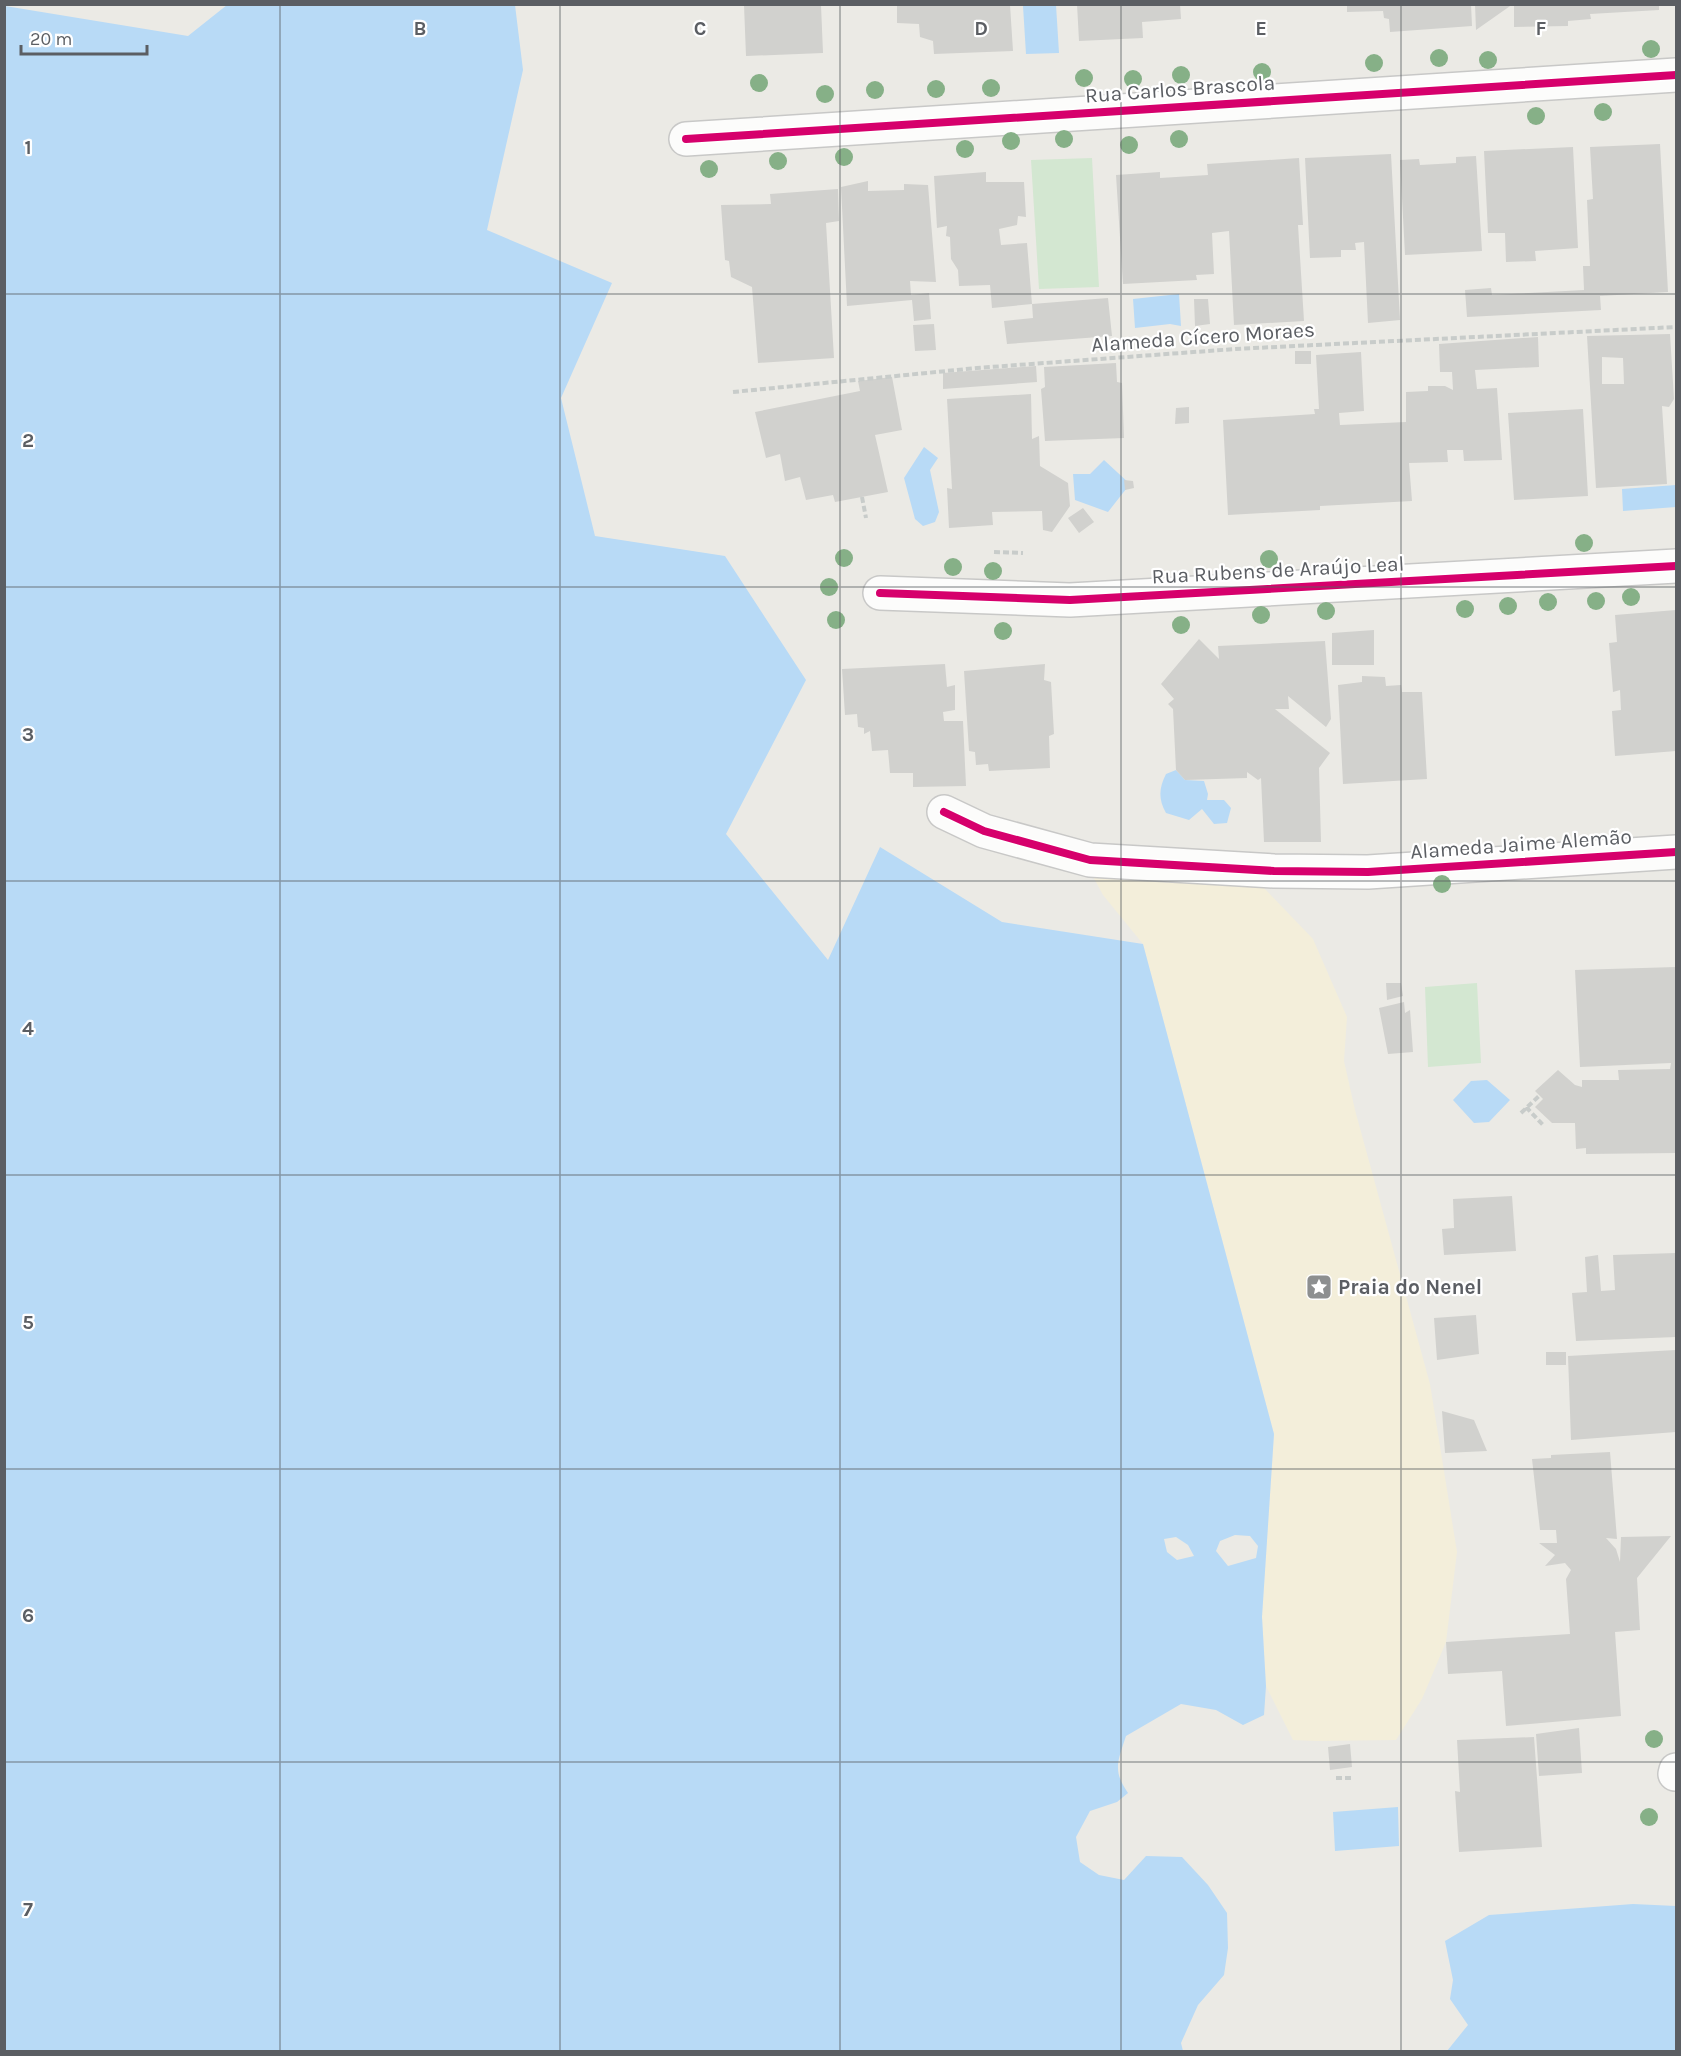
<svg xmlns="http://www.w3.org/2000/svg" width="1681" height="2056" font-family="Karla,sans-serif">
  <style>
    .green { fill: #d3e7d1 }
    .sand { fill: #f3eeda }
    .water { fill: #b8daf6; fill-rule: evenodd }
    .building { fill: #d1d1ce; fill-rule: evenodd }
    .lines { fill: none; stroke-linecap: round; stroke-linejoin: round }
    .street-casing { stroke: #c8c8c7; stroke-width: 36 }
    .path { stroke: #c8ccca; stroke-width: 4; stroke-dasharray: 6 3; stroke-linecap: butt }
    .street { stroke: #fcfcfb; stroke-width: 33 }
    .cycleway-casing { stroke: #fff; stroke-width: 11 }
    .cycleway { stroke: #d6006c; stroke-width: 8 }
    .tree { fill: #86b087 }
    .grid { fill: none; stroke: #5b5e63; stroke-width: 1.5; stroke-opacity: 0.55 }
    .labels { text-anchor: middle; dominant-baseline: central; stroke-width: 4.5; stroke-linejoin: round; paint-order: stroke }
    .street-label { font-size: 21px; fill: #5b5e63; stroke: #fff }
    .poi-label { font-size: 21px; font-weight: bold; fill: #5b5e63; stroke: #fff; text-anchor: start }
    .grid-label { font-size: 20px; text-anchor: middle; font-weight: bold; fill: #5b5e63; stroke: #fff; stroke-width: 4.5; stroke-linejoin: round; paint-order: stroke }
  </style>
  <rect width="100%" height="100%" fill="#ebeae5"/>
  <path class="green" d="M1092 158 1099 287 1039 289 1031 160Z
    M1477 983 1481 1063 1428 1067 1425 987Z"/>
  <path class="sand" d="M1090 871 1264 888 1313 939 1347 1017 1344 1061 1355 1110 1430 1384 1457 1552 1446 1642 1422 1699 1396 1740 1316 1741 1293 1740 1266 1686 1262 1617 1274 1434 1143 944 1103 895Z"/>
  <path class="water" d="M227 5H515L523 70 487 230 612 283 561 398 595 536 725 556 806 680 726 834 828 960 880 847 1002 922 1143 944 1274 1434 1262 1617 1266 1686 1264 1715 1243 1725 1216 1710 1181 1704 1126 1736C1118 1761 1112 1770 1128 1793L1117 1802 1090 1811 1076 1837 1080 1862 1099 1875 1124 1880 1146 1856 1182 1857 1208 1885 1227 1913 1228 1948 1224 1975 1198 2005 1181 2043 1183 2051H5V6L188 36ZM1235 1535 1250 1536 1258 1546 1256 1558 1228 1566 1216 1551 1220 1541ZM1176 1537 1188 1545 1194 1556 1177 1560 1167 1552 1164 1539Z
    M1056 5 1059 53 1026 54 1023 6Z
    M1179 294 1181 326 1170 324 1135 328 1133 299Z
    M924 447 938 458 930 470 939 512 935 522 923 526 915 519 904 478Z
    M1104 460 1130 484 1108 512 1075 500 1073 474H1090Z
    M1676 485V507L1623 511 1622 489Z
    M1176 770 1185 780 1204 781 1208 794 1207 800H1224L1231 808 1227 823 1214 824 1202 809 1189 820 1166 813C1158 799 1159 788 1166 774Z
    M1487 1080 1510 1100 1489 1122 1474 1123 1453 1100 1471 1081Z
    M1398 1807 1399 1846 1335 1851 1333 1812Z
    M1633 1904 1676 1906V2051H1447L1468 2025 1450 1999 1453 1980 1445 1941 1489 1915Z"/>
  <path class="building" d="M897 4 1010 5 1013 51 934 54 933 41 920 37 919 24 897 23Z
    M1077 4H1180L1181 19 1142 22 1143 38 1079 41Z
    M1347 4H1471L1472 26 1390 32 1389 19 1384 18 1383 11 1347 12Z
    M1475 4H1513L1476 30Z
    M1514 4H1659V10L1590 14 1591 19 1568 21V26L1514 27Z
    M744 5H821L823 53 746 56Z
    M1660 144 1668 292 1600 296 1601 310 1467 317 1465 290 1491 288 1492 295 1584 290 1583 266H1590L1587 200 1593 199 1590 147Z
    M1573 147 1578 248 1535 251 1536 261 1506 262 1505 233H1488L1484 151Z
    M1391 154 1400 320 1368 323 1364 242 1355 243 1356 250H1341V257L1310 258 1305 158Z
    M1476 156 1482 251 1405 255 1400 160 1419 159 1420 165 1456 163V157Z
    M1299 158 1303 225H1298L1304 321 1234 325 1229 231 1212 233 1214 274 1196 275 1197 280 1123 284 1116 175 1160 172V178L1208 175 1207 164Z
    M986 172V182H1024L1026 217 1018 216 1017 225 999 229 1001 245 1027 243 1032 304 1108 298 1112 336 1007 344 1004 321 1033 318 1032 304 992 308 990 285 959 286 958 270 951 259 950 237 946 236 947 226 937 228 934 176Z
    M868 181V191L904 190V184L928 185 936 282 910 281 911 295 929 293 931 319 914 321 912 300 847 306 841 187Z
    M838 189 839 221 826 223 834 358 758 363 752 287 731 277 729 261 725 260 721 205 771 204 770 194Z
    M1194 299H1208L1210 324 1195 326Z
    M934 324 936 350 915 351 913 325Z
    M1670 334 1674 399 1669 407 1662 406 1667 484 1596 488 1587 336ZM1602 357 1623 358 1624 384H1602Z
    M1538 337 1539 367 1475 370 1477 389 1497 388 1502 460 1464 461 1463 450H1447L1448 462 1409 463 1412 501 1320 506V510L1228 515 1223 420 1315 414 1314 409H1319L1316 355 1361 352 1364 411 1339 413 1340 425 1406 422V392L1428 391V386H1445L1453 390 1452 372H1440L1439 344Z
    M1295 351H1311V364H1295Z
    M1116 363 1117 382 1122 383 1124 438 1045 441 1041 389 1045 387 1044 367Z
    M1036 366 1037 382 943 389V373Z
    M892 377 902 430 875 435 888 492 835 502 833 495 806 500 800 477 785 481 780 454 766 458 755 412 860 391 858 381Z
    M1031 394 1032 439 1039 436 1040 466 1068 483 1070 506 1052 532 1043 530 1042 511 992 512 993 525 949 528 947 488 952 489 947 399Z
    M1189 407V423L1175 424 1176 408Z
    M1583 409 1588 496 1514 500 1508 413Z
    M1124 480 1133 481 1134 488 1125 490Z
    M1083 508 1094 522 1079 533 1068 518Z
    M1676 610V751L1615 756 1612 711 1621 710 1620 690 1613 692 1609 643 1617 642 1615 615Z
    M1374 630V665H1332V633Z
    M1199 639 1219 659 1218 646 1325 641 1331 719 1326 727 1288 696 1289 709H1275L1330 753 1319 768 1321 842H1264L1261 778 1258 780 1247 772V778L1185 780 1176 770 1173 709 1168 704 1174 699 1161 684Z
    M945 664 947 687 955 685V710L943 712 944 721H963L966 786 913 787V773H890L888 750 872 751 870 731 864 734V728L858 727 857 714 845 715 842 669Z
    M1045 664 1044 680 1051 682 1054 734 1049 736 1050 768 989 771 988 764 976 765 975 752 969 751 964 671Z
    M1362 676 1385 677 1386 686 1401 685 1402 692H1422L1427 779 1343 784 1338 685 1362 682Z
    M1676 967V1153L1586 1154V1148L1576 1149 1575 1123H1552L1535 1107 1543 1099 1535 1091 1558 1070 1575 1085 1582 1087V1080H1619L1618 1070 1670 1069 1671 1063 1580 1067 1575 970Z
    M1386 983H1401L1403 996 1387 1000Z
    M1404 1002 1405 1013 1410 1010 1413 1052 1388 1054 1379 1008Z
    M1512 1196 1516 1251 1444 1255 1442 1229 1454 1228 1453 1199Z
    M1676 1253V1337L1576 1341 1572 1293 1587 1292 1585 1257 1598 1255 1601 1291 1615 1290 1613 1255Z
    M1476 1315 1479 1354 1437 1360 1434 1318Z
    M1676 1350V1432L1571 1440 1568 1356Z
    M1546 1352H1566V1365H1546Z
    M1442 1411 1474 1420 1487 1451 1445 1453Z
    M1610 1452 1617 1539 1606 1538 1616 1549 1620 1562 1621 1537 1671 1536 1637 1578 1640 1630 1615 1632 1621 1716 1506 1726 1502 1671 1448 1674 1446 1642 1570 1634 1566 1579 1571 1570 1565 1563 1545 1566 1555 1555 1539 1543H1557L1556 1530H1540L1532 1459 1551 1458V1455Z
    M1579 1728 1582 1773 1539 1776 1536 1734Z
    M1534 1737 1542 1847 1459 1852 1455 1791 1460 1792 1457 1740Z
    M1350 1744 1352 1767 1330 1770 1328 1747Z"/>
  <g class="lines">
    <defs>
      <path id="street" d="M686 139 1676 75
        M880 593 1070 600 1676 566
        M944 812 984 831 1090 860 1274 871 1368 872 1676 852
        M1675 1774 1676 1770"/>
    </defs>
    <use href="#street" class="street-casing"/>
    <path class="path" d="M733 392 977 368 1235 349 1676 327
      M862 497 866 518
      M994 552 1023 553
      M1526 1107 1544 1126
      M1521 1113 1539 1096
      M1336 1778H1351"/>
    <use href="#street" class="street"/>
    <defs>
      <path id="cycleway" d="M686 139 1676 75
        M880 593 1070 600 1676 566
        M944 812 984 831 1090 860 1274 871 1368 872 1676 852"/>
    </defs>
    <use href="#cycleway" class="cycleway-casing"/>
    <use href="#cycleway" class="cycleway"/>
  </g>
  <g class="tree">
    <circle cx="1651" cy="49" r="9"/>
    <circle cx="1439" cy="58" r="9"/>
    <circle cx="1488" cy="60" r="9"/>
    <circle cx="1374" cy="63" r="9"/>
    <circle cx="1262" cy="72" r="9"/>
    <circle cx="1181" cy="75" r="9"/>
    <circle cx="1084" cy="78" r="9"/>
    <circle cx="1133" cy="79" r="9"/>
    <circle cx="759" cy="83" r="9"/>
    <circle cx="991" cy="88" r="9"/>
    <circle cx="936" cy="89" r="9"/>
    <circle cx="875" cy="90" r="9"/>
    <circle cx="825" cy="94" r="9"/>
    <circle cx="1603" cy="112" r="9"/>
    <circle cx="1536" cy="116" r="9"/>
    <circle cx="1064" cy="139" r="9"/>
    <circle cx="1179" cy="139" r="9"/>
    <circle cx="1011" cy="141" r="9"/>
    <circle cx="1129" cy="145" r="9"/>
    <circle cx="965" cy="149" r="9"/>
    <circle cx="844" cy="157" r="9"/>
    <circle cx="778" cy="161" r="9"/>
    <circle cx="709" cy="169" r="9"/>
    <circle cx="1584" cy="543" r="9"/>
    <circle cx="844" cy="558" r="9"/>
    <circle cx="1269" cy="559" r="9"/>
    <circle cx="953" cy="567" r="9"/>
    <circle cx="993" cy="571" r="9"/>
    <circle cx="829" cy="587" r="9"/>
    <circle cx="1631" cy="597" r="9"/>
    <circle cx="1596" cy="601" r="9"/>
    <circle cx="1548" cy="602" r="9"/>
    <circle cx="1508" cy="606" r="9"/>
    <circle cx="1465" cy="609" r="9"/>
    <circle cx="1326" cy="611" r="9"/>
    <circle cx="1261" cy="615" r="9"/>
    <circle cx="836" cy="620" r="9"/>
    <circle cx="1181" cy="625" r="9"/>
    <circle cx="1003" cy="631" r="9"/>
    <circle cx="1442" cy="884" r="9"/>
    <circle cx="1654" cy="1739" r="9"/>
    <circle cx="1649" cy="1817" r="9"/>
  </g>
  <path class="grid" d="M280 4V2052M560 4V2052M840 4V2052M1121 4V2052M1401 4V2052M4 294H1676M4 587H1676M4 881H1676M4 1175H1676M4 1469H1676M4 1762H1676"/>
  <defs>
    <symbol id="sight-square" viewBox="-11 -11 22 22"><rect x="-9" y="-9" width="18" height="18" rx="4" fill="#8d8f90" stroke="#fff"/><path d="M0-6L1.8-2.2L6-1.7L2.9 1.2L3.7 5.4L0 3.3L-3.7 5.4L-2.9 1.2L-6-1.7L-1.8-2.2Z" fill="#fff"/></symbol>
  </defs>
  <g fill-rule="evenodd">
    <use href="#sight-square" x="1304" y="1272" width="30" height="30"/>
  </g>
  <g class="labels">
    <g class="street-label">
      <text transform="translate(1180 89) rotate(-4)">Rua Carlos Brascola</text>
      <text transform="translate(1203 337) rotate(-4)">Alameda Cícero Moraes</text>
      <text transform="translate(1278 570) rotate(-3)">Rua Rubens de Araújo Leal</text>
      <text transform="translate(1521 844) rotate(-4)">Alameda Jaime Alemão</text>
    </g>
    <g class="poi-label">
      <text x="1338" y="1287">Praia do Nenel</text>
    </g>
  </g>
  <g class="grid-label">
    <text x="420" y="35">B</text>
    <text x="700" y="35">C</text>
    <text x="981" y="35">D</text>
    <text x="1261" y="35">E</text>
    <text x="1541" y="35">F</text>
    <text x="28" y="154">1</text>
    <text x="28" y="447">2</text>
    <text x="28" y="741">3</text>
    <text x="28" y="1035">4</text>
    <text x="28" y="1329">5</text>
    <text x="28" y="1622">6</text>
    <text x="28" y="1916">7</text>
  </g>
  <rect width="1681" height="2056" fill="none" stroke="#5b5e63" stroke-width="12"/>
  <path d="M21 45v9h126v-9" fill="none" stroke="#5b5e63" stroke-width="3"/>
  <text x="30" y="45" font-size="18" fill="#5b5e63" stroke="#ffffff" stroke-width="4.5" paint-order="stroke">20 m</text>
</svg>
